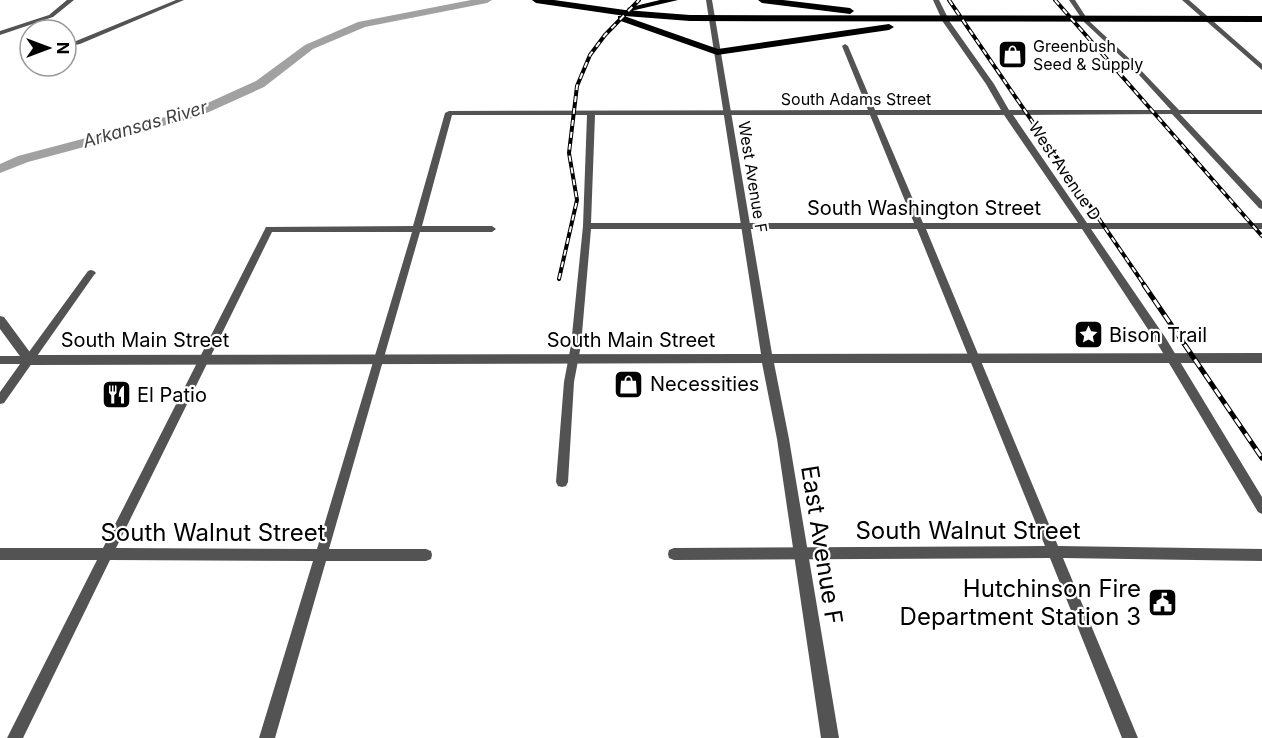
<svg xmlns="http://www.w3.org/2000/svg" width="1262" height="738" font-family="Inter,sans-serif">
  <style>
    .lines { fill: none; stroke-linecap: round; stroke-linejoin: round }
    .river { fill: #a1a1a1; fill-rule: evenodd }
    .minor { fill: #535353; fill-rule: evenodd }
    .tertiary { fill: #535353; fill-rule: evenodd }
    .primary { fill: #000; fill-rule: evenodd }
    .rail-far1-casing { stroke: #000; stroke-width: 4 }
    .rail-casing { stroke: #000; stroke-width: 5 }
    .rail-far1 { stroke: #fff; stroke-width: 2; stroke-dasharray: 6; stroke-linecap: butt }
    .rail { stroke: #fff; stroke-width: 3; stroke-dasharray: 9; stroke-linecap: butt }
    .labels { text-anchor: middle; dominant-baseline: central; stroke-width: 4.5; stroke-linejoin: round; paint-order: stroke }
    .far-poi-label { font-size: 16px; fill: #000; stroke: #fff; text-anchor: start }
    .far-street-label { font-size: 16px; fill: #000; stroke: #fff }
    .far-water-label { font-size: 18px; font-style: italic; fill: #424242; stroke: #fff }
    .street-label { font-size: 20px; fill: #000; stroke: #fff }
    .poi-label { font-size: 20px; fill: #000; stroke: #fff; text-anchor: start }
    .near-street-label { font-size: 24px; fill: #000; stroke: #fff }
    .near-poi-label { font-size: 24px; fill: #000; stroke: #fff; text-anchor: end }
  </style>
  <rect width="100%" height="100%" fill="#fff"/>
  <g class="lines">
    <path class="river" d="M471 0H492L487 3 365 27 313 49 264 87 200 116 28 162 0 173V164L18 156 192 110 256 81 305 45 358 22Z"/>
    <path class="minor" d="M67 0H74L53 17 0 35V31L49 15Z
      M176 0H184L80 44 66 47V43L76 41Z
      M933 0H939L950 22 994 84 1009 110H1171L1129 64 1084 22 1069 0H1075L1088 20 1133 62 1179 110H1262V114H1180L1262 201V209L1259 208 1172 114 1013 115 1087 223H1262V229H1091L1165 337 1262 497V514L1258 512 1157 343 1082 229H926L1058 546 1262 549V561L1063 558 1138 738H1122L1050 558 674 560 669 558 668 554 669 550 674 548 1045 546 917 229H591L581 345 574 382 568 482 566 486 562 487 558 486 556 482 564 382 571 345 583 226 587 115H452L422 226H492L496 229 492 232H420L329 549H426L431 551 432 555 431 559 426 561H326L275 738H259L313 561 110 560 23 738H7L97 560H0V548H103L266 227 413 226 445 113 449 111 868 110 842 46 845 44 848 46 875 110H1001L986 84 943 22ZM595 115H870L914 223H591ZM877 115H1004L1078 223H923ZM272 232H412L317 549 116 548Z
      M1182 0H1189L1262 64V70Z
      M91 270 94 271 96 273 94 275 4 403 0 404V392L20 364H0V356H26L88 271Z"/>
    <path class="tertiary" d="M706 0H712L772 354 1262 353V363H774L789 439 839 738H821L777 439 762 363 29 365 25 363 0 329V316L4 317 32 355 761 354Z"/>
    <path class="primary" d="M532 0H554L625 10 690 15 1262 16V22L690 21 625 16 536 3Z
      M660 0H678L631 11 627 8Z
      M758 0H783L850 8 854 11 850 14 762 3Z
      M618 16H624L718 49 889 24 894 27 889 30 717 55 618 20Z"/>
    <defs>
      <path id="rail-far1" d="M949 0 1145 286
        M1055 0 1262 236
        M559 279 577 200 569 153 577 86 590 55 605 35 639 0"/>
      <path id="rail" d="M1144 285 1262 458"/>
    </defs>
    <use href="#rail-far1" class="rail-far1-casing"/>
    <use href="#rail" class="rail-casing"/>
    <use href="#rail-far1" class="rail-far1"/>
    <use href="#rail" class="rail"/>
  </g>
  <defs>
    <symbol id="shop-square" viewBox="-11 -11 22 22"><rect x="-9" y="-9" width="18" height="18" rx="4" fill="#000" stroke="#fff"/><path d="M-5-2.5h2.3a2.7 3.5 0 0 1 5.4 0H5L5.5 6h-11ZM-1.5-2.5h3a1.5 2.3 0 0 0-3 0Z" fill="#fff"/></symbol>
    <symbol id="sight-square" viewBox="-11 -11 22 22"><rect x="-9" y="-9" width="18" height="18" rx="4" fill="#000" stroke="#fff"/><path d="M0-6L1.8-2.2L6-1.7L2.9 1.2L3.7 5.4L0 3.3L-3.7 5.4L-2.9 1.2L-6-1.7L-1.8-2.2Z" fill="#fff"/></symbol>
    <symbol id="restaurant-square" viewBox="-11 -11 22 22"><rect x="-9" y="-9" width="18" height="18" rx="4" fill="#000" stroke="#fff"/><path d="M-5-6h1v4h1v-4h1v4h1v-4h1v5L-1.5 .5V6h-2V.5L-5-1ZM5-6V6H3V1.5H1.5Q1.5-4 5-6Z" fill="#fff"/></symbol>
    <symbol id="civic-square" viewBox="-11 -11 22 22"><rect x="-9" y="-9" width="18" height="18" rx="4" fill="#000" stroke="#fff"/><path d="M-.6-6.5H3V-4.5H.6V-3L4-1V1h2V6H-6V1h2V-1L-.6-3ZM-1.2 2.5V6h2.4V2.5Z" fill="#fff"/></symbol>
  </defs>
  <g fill-rule="evenodd">
    <use href="#shop-square" x="996" y="38" width="33" height="33"/>
    <use href="#sight-square" x="1072" y="318" width="33" height="33"/>
    <use href="#shop-square" x="612" y="368" width="33" height="33"/>
    <use href="#restaurant-square" x="100" y="378" width="33" height="33"/>
    <use href="#civic-square" x="1146" y="586" width="33" height="33"/>
  </g>
  <g class="labels">
    <g class="far-poi-label">
      <text x="1033" y="46">Greenbush<tspan x="1033" dy="18">Seed &amp; Supply</tspan></text>
    </g>
    <g class="far-street-label">
      <text x="856" y="99">South Adams Street</text>
      <text transform="translate(1065 171) rotate(56)">West Avenue D</text>
      <text transform="translate(753 177) rotate(81)">West Avenue F</text>
    </g>
    <g class="far-water-label">
      <text transform="translate(145 124) rotate(-16)">Arkansas River</text>
    </g>
    <g class="street-label">
      <text x="924" y="208">South Washington Street</text>
      <text x="145" y="340">South Main Street</text>
      <text x="631" y="340">South Main Street</text>
    </g>
    <g class="poi-label">
      <text x="1109" y="335">Bison Trail</text>
      <text x="650" y="384">Necessities</text>
      <text x="137" y="395">El Patio</text>
    </g>
    <g class="near-street-label">
      <text x="968" y="530">South Walnut Street</text>
      <text x="213" y="532">South Walnut Street</text>
      <text transform="translate(822 545) rotate(81)">East Avenue F</text>
    </g>
    <g class="near-poi-label">
      <text x="1141" y="588">Hutchinson Fire<tspan x="1141" dy="28">Department Station 3</tspan></text>
    </g>
  </g>
  <g transform="translate(48 48) rotate(90)"><circle r="28" fill="#ffffff" stroke="#999999" stroke-width="1.5"/>
  <path d="M0-4.5L10 22L0 15L-10 22Z" fill="#000000"/>
  <text y="-9" font-size="16" font-weight="bold" text-anchor="middle" fill="#000000">N</text>
  </g>
</svg>
